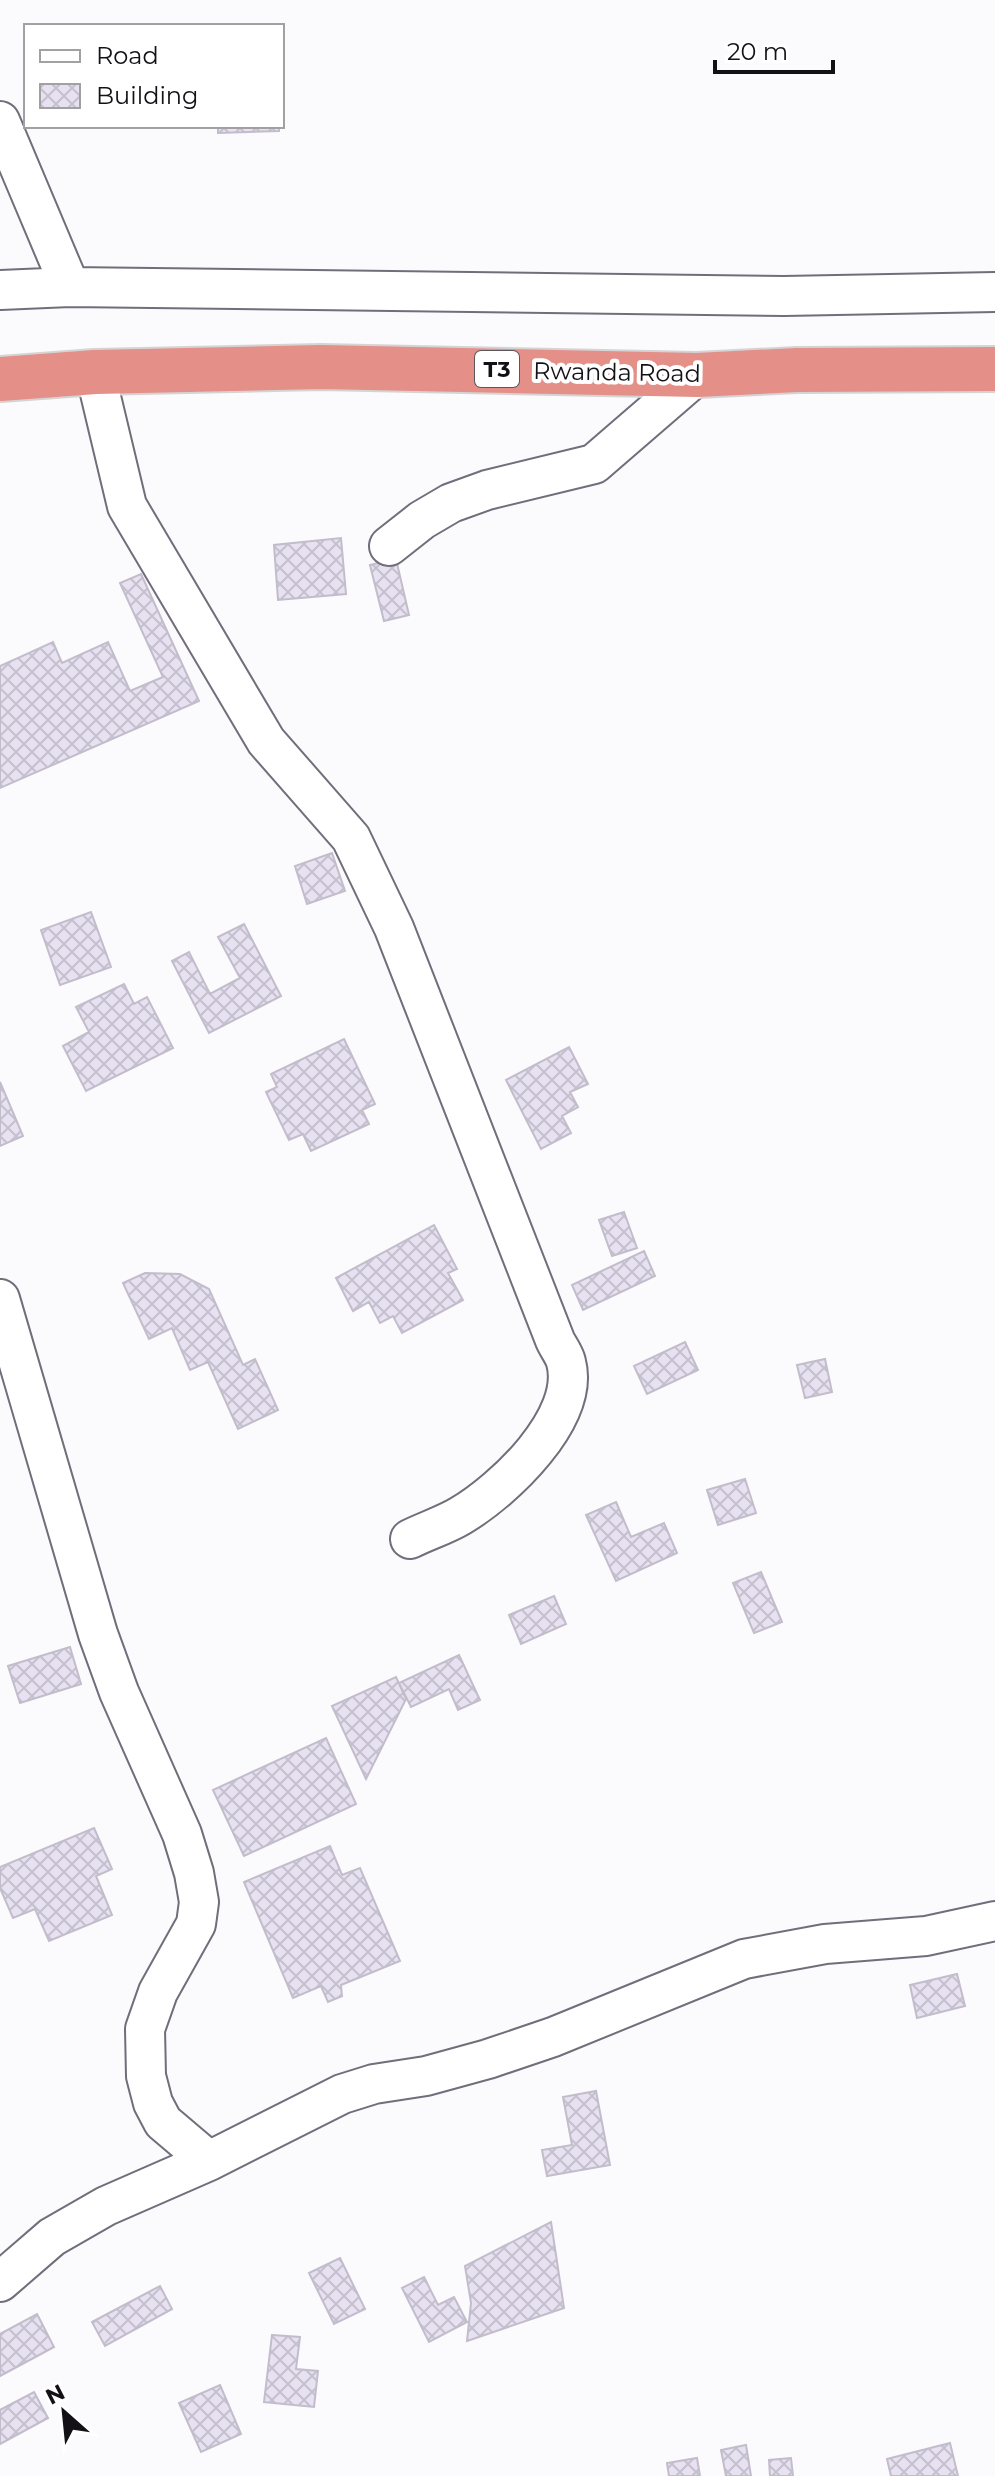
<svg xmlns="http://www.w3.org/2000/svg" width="995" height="2476" font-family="Montserrat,sans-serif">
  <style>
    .building { fill: url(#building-cross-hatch); stroke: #c2bccb; stroke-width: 2 }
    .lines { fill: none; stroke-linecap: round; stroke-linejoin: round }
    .street-casing { stroke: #726d7b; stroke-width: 42 }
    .highway-casing { stroke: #d5d4d5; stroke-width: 48 }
    .street { stroke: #fff; stroke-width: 38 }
    .highway { stroke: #e48f87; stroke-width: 44 }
    .labels { text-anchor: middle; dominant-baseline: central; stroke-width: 8; stroke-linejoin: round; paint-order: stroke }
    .shield { fill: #fff; stroke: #5a585c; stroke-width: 2 }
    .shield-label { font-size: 22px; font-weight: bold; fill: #131116 }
    .street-label { font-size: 24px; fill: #131116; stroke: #fff }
  </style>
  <defs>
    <pattern id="building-cross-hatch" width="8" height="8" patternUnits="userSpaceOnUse" patternTransform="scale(2)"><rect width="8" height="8" fill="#e7e1f1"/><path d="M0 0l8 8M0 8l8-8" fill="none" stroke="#c5c0ce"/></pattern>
  </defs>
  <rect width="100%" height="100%" fill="#fbfafd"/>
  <path class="building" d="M218 126H279V131L218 133Z
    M341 538 346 594 278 600 274 545Z
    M396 559 409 615 384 621 370 565Z
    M141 574 199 701 0 788V666L53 642 62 663 108 642 130 691 163 677 120 583Z
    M332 853 345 891 307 904 295 866Z
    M91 912 111 967 60 985 41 930Z
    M244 924 281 996 209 1033 172 961 189 952 210 994 240 978 218 937Z
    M124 984 134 1004 147 997 173 1048 86 1091 63 1046 89 1032 76 1007Z
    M344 1039 375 1104 362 1110 369 1124 311 1151 303 1134 289 1140 266 1092 277 1087 271 1074Z
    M569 1047 588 1084 570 1092 578 1107 562 1116 571 1133 541 1149 506 1080Z
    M0 1082 23 1136 0 1146Z
    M624 1212 637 1248 612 1256 599 1220Z
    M434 1225 457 1269 448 1273 463 1300 402 1333 393 1316 380 1323 369 1302 353 1311 336 1278Z
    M644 1251 655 1276 583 1310 572 1285Z
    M145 1273 180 1274 209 1289 243 1365 255 1359 278 1410 238 1429 208 1362 190 1370 172 1328 149 1339 123 1283Z
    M685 1342 698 1370 647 1394 634 1366Z
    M825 1359 832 1392 805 1398 797 1365Z
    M745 1479 756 1513 718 1525 707 1490Z
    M616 1502 631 1537 664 1523 677 1553 616 1581 586 1515Z
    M761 1572 782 1622 754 1633 733 1583Z
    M554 1596 566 1624 521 1644 509 1615Z
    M70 1647 81 1684 20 1703 8 1666Z
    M459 1655 480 1700 458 1710 449 1689 411 1707 399 1683Z
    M396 1677 406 1699 366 1779 332 1706Z
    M326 1738 356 1804 244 1856 213 1790Z
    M94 1828 112 1869 96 1876 112 1915 49 1941 35 1909 13 1918 0 1888V1867Z
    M330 1846 342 1875 360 1868 400 1961 341 1985 342 1996 328 2002 321 1986 293 1998 244 1882Z
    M957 1974 965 2006 917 2018 910 1985Z
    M596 2091 610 2165 547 2176 542 2150 572 2145 563 2097Z
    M551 2222 564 2308 467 2341 471 2303 465 2266Z
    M340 2258 365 2309 334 2324 309 2273Z
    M424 2277 438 2305 454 2297 467 2322 429 2342 402 2288Z
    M160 2286 172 2309 105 2346 92 2322Z
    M37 2314 54 2347 0 2376V2334Z
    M272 2335 300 2337 296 2369 318 2371 314 2407 264 2402Z
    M220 2385 241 2434 201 2452 179 2403Z
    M34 2392 48 2418 0 2444V2410Z
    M950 2443 958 2476H891L887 2459Z
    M746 2445 751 2476H726L721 2450Z
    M697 2458 700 2476H669L667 2463Z
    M791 2458 793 2476H770L769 2460Z"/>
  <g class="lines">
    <defs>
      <path id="street" d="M0 121 70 287
        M0 290 70 287 784 296 995 292
        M95 372 127 506 266 741 351 838 394 928 555 1340C558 1347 564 1354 566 1362 581 1418 503 1491 460 1516 445 1525 426 1531 410 1539
        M389 546 422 520 451 503 487 490 594 464 697 375
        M0 1299 98 1634 119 1692 182 1834 194 1873 199 1902 196 1924 158 1992 145 2029 146 2076 153 2103 163 2122 209 2161
        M0 2282 52 2237 106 2206 209 2161 342 2094 374 2084 426 2076 488 2059 553 2037 744 1959 825 1944 926 1936 995 1921"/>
      <path id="highway" d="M0 379 95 372 321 367 697 375 797 370 995 369"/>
    </defs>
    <use href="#street" class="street-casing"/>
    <use href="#highway" class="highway-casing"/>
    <use href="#street" class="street"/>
    <use href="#highway" class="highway"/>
  </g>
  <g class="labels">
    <rect class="shield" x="475" y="351" width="44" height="36" rx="6"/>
    <g class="shield-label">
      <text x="497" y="369">T3</text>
    </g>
    <g class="street-label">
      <text transform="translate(617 372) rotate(1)">Rwanda Road</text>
    </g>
  </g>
  <rect x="24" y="24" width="260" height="104" fill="#ffffff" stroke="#a1a0a2" stroke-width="2"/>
  <rect x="40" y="50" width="40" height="12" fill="#ffffff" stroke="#a1a0a2" stroke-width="2"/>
  <text x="96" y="64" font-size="24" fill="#131116">Road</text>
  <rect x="40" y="84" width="40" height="24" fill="url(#building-cross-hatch)" stroke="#a1a0a2" stroke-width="2"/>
  <text x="96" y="104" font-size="24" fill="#131116">Building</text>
  <g transform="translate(64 2412) rotate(333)" stroke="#ffffff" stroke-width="6" paint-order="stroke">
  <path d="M0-6L14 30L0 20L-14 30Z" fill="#131116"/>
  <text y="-12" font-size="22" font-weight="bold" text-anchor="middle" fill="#131116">N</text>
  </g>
  <path d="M715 60v12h118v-12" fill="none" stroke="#131116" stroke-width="4"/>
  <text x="727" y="60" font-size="24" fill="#131116" stroke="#ffffff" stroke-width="6" paint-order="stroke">20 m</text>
</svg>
